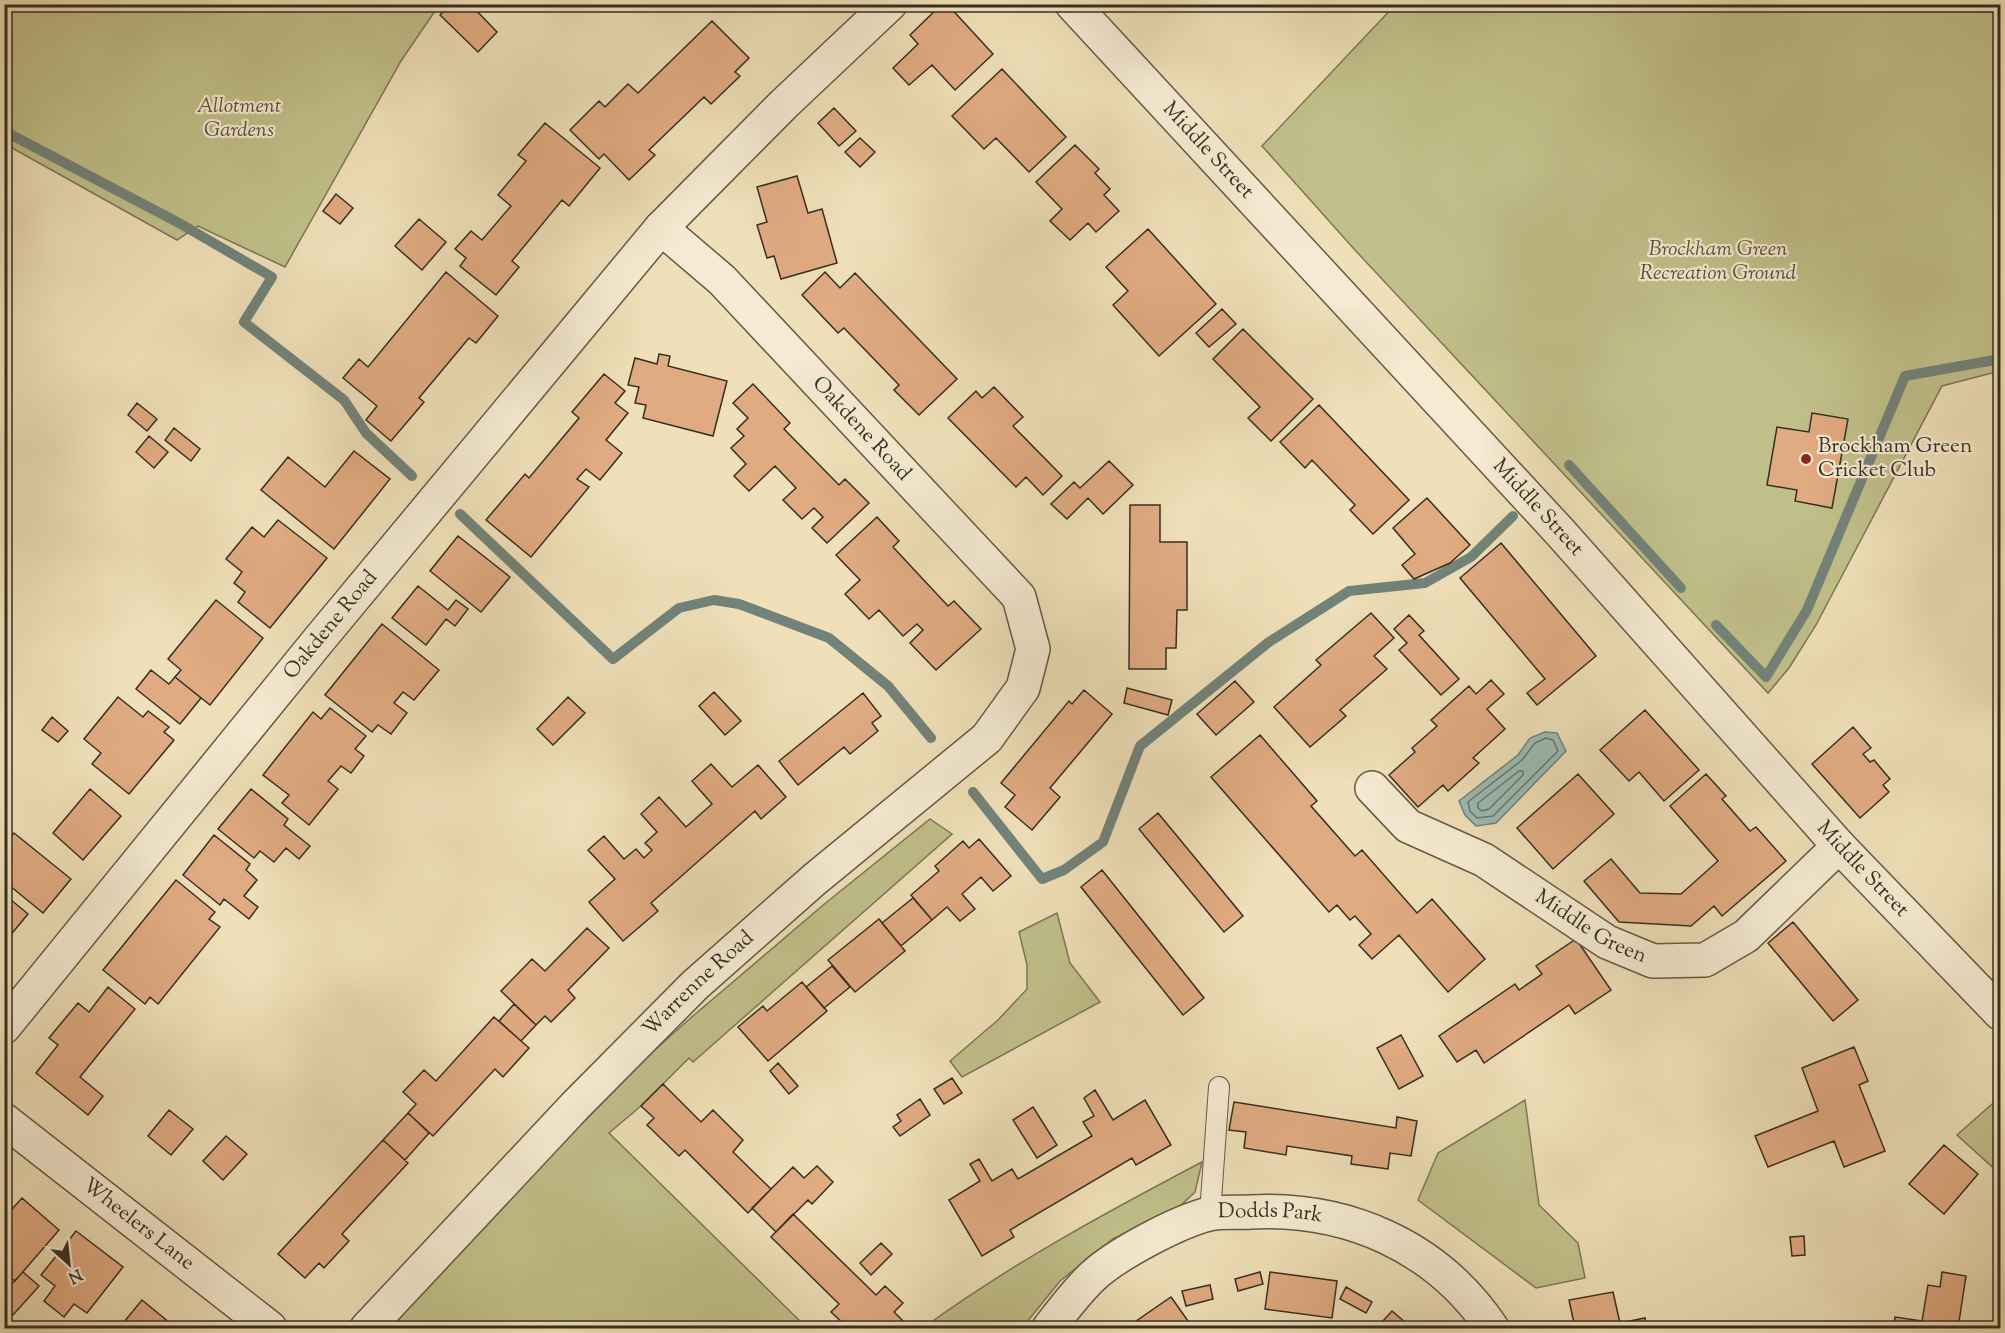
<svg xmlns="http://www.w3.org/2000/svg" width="2005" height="1333" font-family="'Sorts Mill Goudy',serif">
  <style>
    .green { fill: #c1c08a; stroke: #7c7756; stroke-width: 1.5 }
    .water { fill: #9abcb4; stroke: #72837a; stroke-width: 1.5 }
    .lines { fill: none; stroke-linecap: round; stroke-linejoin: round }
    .shore { stroke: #68756c; stroke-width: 1.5 }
    .stream { stroke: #72837a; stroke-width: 10 }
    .building { fill: #e1ab82; stroke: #372e23; stroke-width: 1.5 }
    .service-casing { stroke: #655a48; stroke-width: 22 }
    .minor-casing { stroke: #655a48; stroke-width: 36 }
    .tertiary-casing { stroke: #655a48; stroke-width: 36 }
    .service { stroke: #f5ebd2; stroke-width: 20 }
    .minor { stroke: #f5ebd2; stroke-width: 33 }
    .tertiary { stroke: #f5ebd2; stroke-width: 33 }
    .poi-dot { fill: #8f2418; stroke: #f5ebd2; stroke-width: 2 }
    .labels { text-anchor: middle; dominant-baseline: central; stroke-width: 4.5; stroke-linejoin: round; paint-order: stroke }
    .park-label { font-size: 21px; font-style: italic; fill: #5a523d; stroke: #f5ebd2 }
    .street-label { font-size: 21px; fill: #372e23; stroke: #f5ebd2 }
    .poi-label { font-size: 21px; fill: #372e23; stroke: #f5ebd2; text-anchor: start }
  </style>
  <rect width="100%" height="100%" fill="#efe0b9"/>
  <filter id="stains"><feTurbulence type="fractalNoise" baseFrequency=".00333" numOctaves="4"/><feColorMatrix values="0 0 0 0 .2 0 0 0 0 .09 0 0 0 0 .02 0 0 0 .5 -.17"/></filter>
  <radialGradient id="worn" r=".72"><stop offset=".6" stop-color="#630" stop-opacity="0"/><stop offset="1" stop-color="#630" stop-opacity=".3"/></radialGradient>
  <path class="green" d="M5 4H439V5L401 61 285 267 198 226 177 240 5 144Z
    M1395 5H2000V371L1942 386 1816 625 1789 668 1768 693 1354 249 1262 146Z
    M930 819 952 834 693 1062 689 1058 641 1106 609 1133 807 1328H385L587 1111 686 1022 822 906Z
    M1057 913 1070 963 1100 1002 962 1077 950 1061 998 1020 1027 989V965L1019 932Z
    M2000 1097V1096V1174L1957 1135Z
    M1525 1100 1539 1205 1578 1243 1585 1278 1536 1288 1418 1200 1438 1153Z
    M1202 1162 1195 1192 1178 1208 1113 1239 1060 1281 1022 1328H923C1011 1264 1105 1213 1202 1162Z"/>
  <path class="water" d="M1545 732 1557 733 1566 751 1496 823 1476 826 1465 815 1459 801 1518 755 1530 738Z"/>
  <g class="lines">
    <path class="shore" d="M1546 738 1553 740 1558 751 1493 816 1477 818 1470 811 1468 802 1522 760 1535 743Z
      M1519 771H1523V775L1489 809 1482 811 1478 808V803Z"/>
    <path class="stream" d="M4 131 179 223 272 277 244 322 344 400 366 433 412 476
      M1569 465 1681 588
      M460 514 613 659 679 608 714 600 739 604 829 638 888 686 931 738
      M1716 625 1766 677 1807 610 1905 376 2000 359
      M973 792 1042 879 1064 870 1103 842 1140 746 1269 642 1349 591 1425 583 1471 557 1513 516"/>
  </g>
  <path class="building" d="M450 4H470L497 32 478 52 440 15Z
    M942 4H947L993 54 955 90 932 65 909 85 893 68 918 44 910 35Z
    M712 21 749 58 735 72 740 76 711 104 704 97 649 150 655 155 629 180 604 154 599 159 570 130 599 101 605 107 628 84 638 93Z
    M1002 69 1066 137 1029 172 996 138 984 149 952 116Z
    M834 108 856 131 839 146 818 123Z
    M545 123 600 168 569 206 562 200 512 261 519 267 496 295 460 266 466 258 455 249 471 231 482 240 511 206 498 195 526 161 518 155Z
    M860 138 875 152 860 167 845 152Z
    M1075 145 1099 169 1095 173 1110 189 1104 195 1119 211 1096 232 1088 223 1070 240 1050 221 1062 209 1036 182Z
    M797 176 808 213 822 209 837 263 781 279 774 256 767 258 757 225 767 222 757 187Z
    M336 194 353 208 340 224 323 211Z
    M419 219 446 242 422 270 395 246Z
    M1148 229 1216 304 1159 356 1113 305 1128 291 1106 267Z
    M446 272 498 316 476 343 469 338 419 398 424 402 391 441 366 420 377 406 343 378 359 359 368 367Z
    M825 272 840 288 855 273 957 379 919 415 894 390 899 385 844 328 838 333 802 295Z
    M1222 309 1236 324 1209 347 1196 333Z
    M1243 329 1313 399 1271 441 1248 418 1260 407 1213 359Z
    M659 354 670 356 668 366 727 381 713 436 643 418 646 405 635 403 639 387 628 385 635 358 657 364Z
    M604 374 625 391 615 403 628 413 606 440 622 453 600 480 586 469 577 479 589 487 531 557 486 520 525 474 529 478 579 418 572 412Z
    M753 384 790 423 784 429 839 485 845 479 869 503 827 543 812 528 823 517 814 508 802 519 783 500 796 488 775 466 749 491 734 476 746 464 731 448 744 436 737 429 748 418 733 403Z
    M994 387 1023 417 1013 426 1062 476 1043 495 1026 477 1016 487 948 418 976 391 982 398Z
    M137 403 157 419 147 431 128 415Z
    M1319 405 1409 500 1373 534 1350 510 1355 505 1312 460 1305 468 1280 442Z
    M1812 413 1848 419 1832 508 1795 501 1797 490 1767 485 1777 427 1809 432Z
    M174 428 200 449 191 461 165 440Z
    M149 436 168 452 154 468 136 452Z
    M354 451 390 479 334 549 261 490 288 457 325 487Z
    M1109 461 1133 485 1103 514 1088 498 1067 519 1051 504 1074 482 1080 488Z
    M1427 498 1470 545 1450 563 1414 579 1402 565 1415 554 1393 528Z
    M1130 505H1160V542H1187V610H1177L1176 648H1166V669H1129Z
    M877 517 899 541 893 547 948 606 954 601 981 629 936 670 910 643 923 630 917 624 903 636 879 610 869 619 845 594 860 580 836 555Z
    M278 520 327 558 270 628 238 602 245 592 234 583 242 572 226 559 252 527 264 537Z
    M458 536 510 577 481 612 430 571Z
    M1501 543 1596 656 1537 705 1527 693 1545 679 1460 578Z
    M418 586 448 610 456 600 468 609 455 626 446 619 426 645 392 618Z
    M216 600 263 638 210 705 175 677 181 670 168 659Z
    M1371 613 1394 638 1374 656 1387 669 1340 710 1346 716 1310 747 1274 707 1321 665 1316 660Z
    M1409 615 1424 631 1419 635 1459 679 1441 695 1399 650 1407 643 1394 629Z
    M382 624 439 670 414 700 403 692 394 703 407 713 391 734 378 725 372 732 325 695Z
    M151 670 169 684 175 677 201 698 180 724 136 689Z
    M1491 680 1504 694 1487 709 1505 729 1473 758 1479 763 1448 791 1443 785 1418 807 1389 775 1415 752 1412 748 1437 726 1431 720 1469 686 1476 694Z
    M1235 681 1254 702 1216 735 1197 714Z
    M1127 688 1172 700 1168 715 1124 703Z
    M1084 690 1112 714 1050 788 1060 797 1032 830 1005 807 1015 795 1001 783 1069 701 1072 704Z
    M714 692 741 721 725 735 699 706Z
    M863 693 881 716 872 723 878 731 850 754 844 747 798 785 779 761Z
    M118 697 143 717 148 711 169 727 164 732 174 740 129 794 92 764 101 753 84 739Z
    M568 697 585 713 553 745 537 729Z
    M330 708 366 736 355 749 364 756 351 773 341 766 328 781 338 789 309 825 282 803 289 795 263 775 313 712 321 719Z
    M1645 710 1699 770 1664 801 1639 772 1629 781 1600 750Z
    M52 717 68 731 58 742 42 730Z
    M1853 727 1871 748 1863 754 1870 762 1874 760 1890 779 1883 785 1889 792 1860 818 1812 764Z
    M1260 735 1317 801 1311 806 1355 856 1362 850 1417 913 1432 899 1485 959 1448 992 1399 935 1372 959 1359 945 1371 934 1355 916 1350 920 1337 905 1329 912 1211 777Z
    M711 764 732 787 758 765 786 797 761 819 755 811 651 903 658 911 623 941 589 902 615 879 588 850 604 836 624 859 636 849 644 858 652 850 645 843 657 832 641 814 659 797 686 827 712 804 692 781Z
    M1578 774 1614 814 1553 869 1517 828Z
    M1706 774 1726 796 1722 799 1750 831 1756 827 1786 861 1722 916 1714 906 1691 926 1619 922 1584 881 1611 859 1640 893 1681 894 1718 861 1670 806Z
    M90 789 121 816 83 860 53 833Z
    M251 789 288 819 284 825 310 846 299 859 286 848 274 862 260 851 254 858 218 829Z
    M1158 813 1243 916 1224 932 1139 829Z
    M14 833 71 879 43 913 4 881V844Z
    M214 835 250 864 246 870 257 880 244 896 258 907 249 919 224 899 220 905 183 875Z
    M979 839 1011 876 993 891 981 877 962 894 975 909 960 921 947 907 932 920 911 895 939 871 935 866 963 841 969 848Z
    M1102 870 1204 998 1183 1015 1081 887Z
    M176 880 215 912 209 919 220 927 158 1004 150 997 145 1004 103 970Z
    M4 894 28 914 4 943Z
    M913 898 932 920 901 946 882 923Z
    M879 919 905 951 855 992 828 960Z
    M1793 922 1858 1000 1833 1021 1768 943Z
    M587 928 609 948 568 990 575 998 551 1022 545 1016 536 1025 501 991 532 959 545 971Z
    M1576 939 1611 990 1575 1014 1569 1005 1484 1063 1476 1050 1457 1062 1439 1036 1515 984 1519 990 1542 974 1536 966Z
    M832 966 850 987 824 1008 806 987Z
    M802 982 827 1011 768 1061 738 1027 763 1006 767 1011Z
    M108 987 135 1009 80 1077 103 1096 88 1115 36 1073 58 1045 49 1038 78 1003 89 1012Z
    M514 1004 536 1025 521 1041 499 1021Z
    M494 1017 529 1048 503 1077 495 1069 433 1136 408 1113 416 1104 403 1092 424 1070 436 1081Z
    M1401 1035 1423 1076 1399 1089 1377 1048Z
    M1854 1047 1868 1081 1859 1085 1885 1151 1844 1167 1834 1141 1768 1167 1755 1136 1818 1111 1802 1068Z
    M778 1063 798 1086 789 1094 770 1071Z
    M952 1078 962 1093 944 1104 934 1089Z
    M663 1084 701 1122 713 1110 743 1140 733 1152 771 1189 748 1213 685 1150 679 1156 647 1125 654 1118 641 1106Z
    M1095 1090 1113 1120 1145 1100 1171 1145 1136 1165 1132 1158 1010 1230 1014 1237 982 1256 949 1200 980 1181 970 1164 979 1159 992 1181 1012 1169 1018 1179 1092 1136 1083 1122 1094 1116 1084 1098Z
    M920 1099 930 1115 900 1136 893 1127 901 1121 897 1115Z
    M1234 1102 1396 1128 1397 1117 1417 1121 1411 1156 1390 1153 1388 1169 1351 1164 1352 1156 1287 1146 1286 1155 1244 1148 1246 1132 1229 1130Z
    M1033 1107 1057 1145 1037 1158 1013 1120Z
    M169 1110 193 1129 171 1155 148 1136Z
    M408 1113 429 1133 405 1160 383 1140Z
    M226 1136 247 1154 223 1180 203 1161Z
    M383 1140 408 1163 342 1234 349 1241 324 1268 319 1263 305 1278 278 1254Z
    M1944 1145 1978 1174 1944 1214 1909 1184Z
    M817 1166 833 1182 812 1204 808 1200 776 1232 752 1208 793 1167 804 1178Z
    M22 1198 59 1230 15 1281 4 1272V1218Z
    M793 1214 876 1295 885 1286 903 1303 894 1312 903 1321 895 1328H848L831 1312 839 1304 771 1237Z
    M76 1231 123 1267 87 1313 74 1304 64 1317 44 1301 55 1286 41 1275Z
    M1804 1236 1805 1255 1792 1256 1790 1237Z
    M881 1243 892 1254 871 1275 860 1263Z
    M23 1272 39 1286 13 1315 4 1307V1292Z
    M1260 1272 1263 1284 1238 1291 1235 1279Z
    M1270 1272 1337 1281 1332 1318 1265 1309Z
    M1942 1272 1966 1276 1958 1328H1894L1895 1317 1922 1321 1928 1285 1940 1287Z
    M1210 1285 1213 1299 1186 1306 1182 1291Z
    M1346 1287 1372 1302 1366 1313 1340 1299Z
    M1613 1292 1620 1323 1645 1318 1647 1328H1575L1569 1300Z
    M1171 1297 1193 1328H1126Z
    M142 1300 176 1328H119Z
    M1392 1311 1412 1328H1391L1383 1321Z"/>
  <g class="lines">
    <defs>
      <path id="service" d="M1210 1214 1219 1087"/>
      <g id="minor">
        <path id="s1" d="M1372 788 1408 826 1484 860 1607 942 1653 961 1705 960 1746 936 1839 846"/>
        <path id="s2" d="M4 1027 318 641 661 228 784 104 890 4"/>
        <path id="s3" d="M4 1120 270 1328"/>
        <path id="s4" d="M367 1328 575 1106 695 985 815 879 987 738 1023 688 1033 649 1019 597 722 280 661 228"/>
        <path id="s5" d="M1049 1328C1062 1311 1077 1291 1093 1276 1117 1254 1177 1222 1209 1214 1221 1211 1237 1213 1250 1212 1347 1207 1437 1246 1492 1328"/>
      </g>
      <g id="tertiary">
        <path id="s6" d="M1072 4 1560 532 1839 846 2000 1013"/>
      </g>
    </defs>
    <use href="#service" class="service-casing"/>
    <use href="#minor" class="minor-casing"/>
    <use href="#tertiary" class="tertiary-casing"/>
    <use href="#service" class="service"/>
    <use href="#minor" class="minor"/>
    <use href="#tertiary" class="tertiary"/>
  </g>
  <circle class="poi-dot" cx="1806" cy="459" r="6"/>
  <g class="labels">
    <g class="park-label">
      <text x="239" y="107">Allotment<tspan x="239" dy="24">Gardens</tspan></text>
      <text x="1718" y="250">Brockham Green<tspan x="1718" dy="24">Recreation Ground</tspan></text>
    </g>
    <g class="street-label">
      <text stroke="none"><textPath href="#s6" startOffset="200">Middle Street</textPath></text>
      <text transform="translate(861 429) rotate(47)">Oakdene Road</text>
      <text stroke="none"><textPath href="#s6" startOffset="686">Middle Street</textPath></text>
      <text stroke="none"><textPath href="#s2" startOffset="518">Oakdene Road</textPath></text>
      <text stroke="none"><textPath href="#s6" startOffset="1172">Middle Street</textPath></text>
      <text stroke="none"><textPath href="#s1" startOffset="262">Middle Green</textPath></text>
      <text stroke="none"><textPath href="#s4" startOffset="478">Warrenne Road</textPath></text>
      <text stroke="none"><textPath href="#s5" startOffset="262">Dodds Park</textPath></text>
      <text stroke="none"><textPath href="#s3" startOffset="170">Wheelers Lane</textPath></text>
    </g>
    <g class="poi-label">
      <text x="1818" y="447">Brockham Green<tspan x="1818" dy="24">Cricket Club</tspan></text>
    </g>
  </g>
  <rect width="2005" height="1333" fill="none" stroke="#efe0b9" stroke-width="24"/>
  <rect x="6" y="6" width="1993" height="1321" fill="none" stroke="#372e23" stroke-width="3"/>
  <rect x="12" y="12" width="1981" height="1309" fill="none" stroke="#372e23" stroke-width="1.5"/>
  <g transform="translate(69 1264) rotate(153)" stroke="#f5ebd2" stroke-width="4.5" paint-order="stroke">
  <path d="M0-4.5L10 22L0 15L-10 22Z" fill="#372e23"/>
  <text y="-9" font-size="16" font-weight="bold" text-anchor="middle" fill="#372e23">N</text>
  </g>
  <rect width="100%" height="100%" filter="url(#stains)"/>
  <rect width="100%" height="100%" fill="url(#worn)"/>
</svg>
